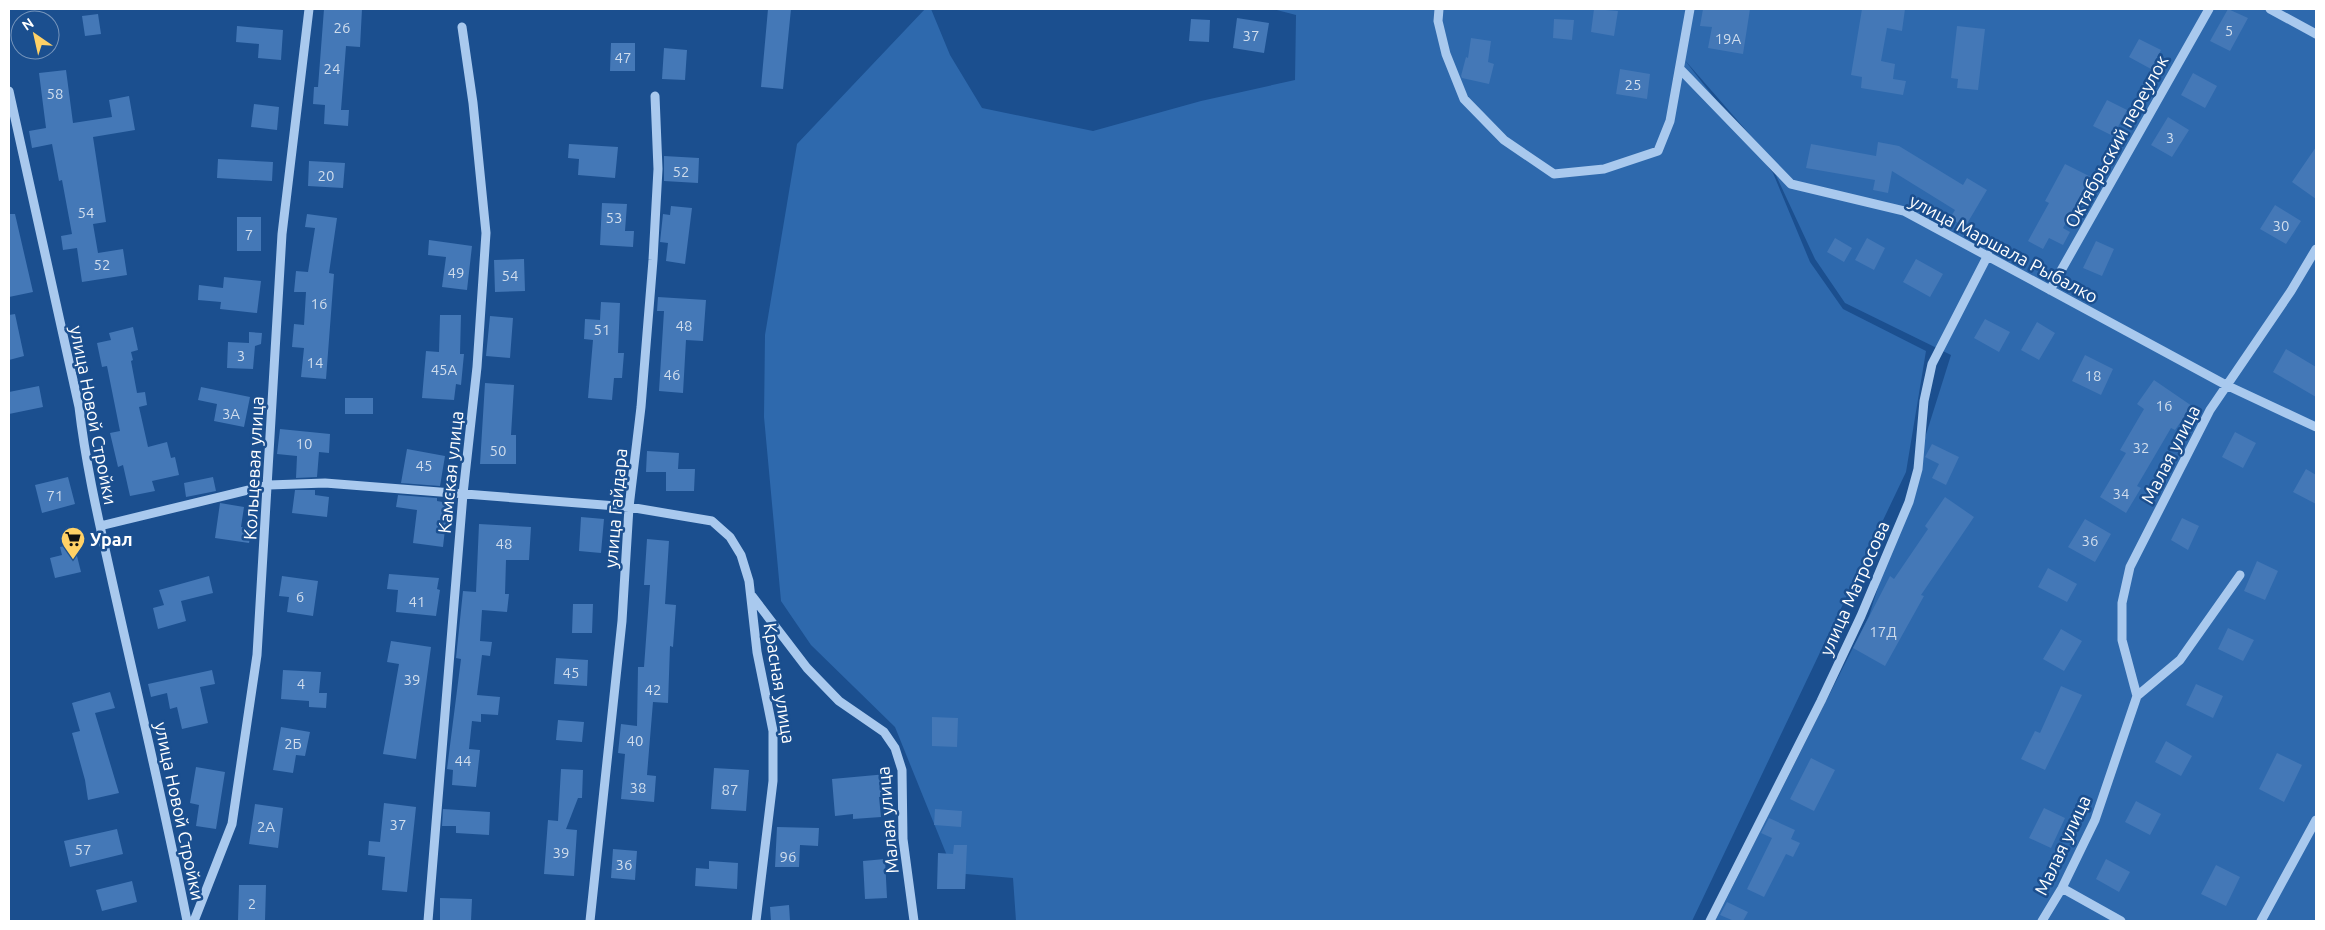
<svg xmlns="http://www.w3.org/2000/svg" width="2325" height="930" font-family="Ubuntu,sans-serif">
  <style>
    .green { fill: #2e69ad }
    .building { fill: #4478b7 }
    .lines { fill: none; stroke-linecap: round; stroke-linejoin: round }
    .minor { stroke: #a9c9ee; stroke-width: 9 }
    .labels { text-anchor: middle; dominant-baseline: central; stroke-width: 5; stroke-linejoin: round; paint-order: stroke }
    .number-label { font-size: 15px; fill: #d0dded }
    .street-label { font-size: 18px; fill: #fff; stroke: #1b4f8f }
    .poi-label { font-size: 18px; font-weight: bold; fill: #fff; stroke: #1b4f8f; text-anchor: start }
  </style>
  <rect width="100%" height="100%" fill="#1b4f8f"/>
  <path class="green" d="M925 9H931L950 55 982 108 1093 131 1201 101 1295 80 1296 15 1273 9H2316V921H1715L1869 616 1951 355 1845 303 1815 259 1765 152 1683 58 1773 173 1810 262 1843 309 1926 351 1906 472 1692 921H1016L1013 878 954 873 895 727 811 645 781 601 764 417 765 335 797 144Z"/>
  <path class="building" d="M324 9H362L360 47 346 46 341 110H349L348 126 324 124 325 105 313 104 314 87H318Z
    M768 9H791L783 89 761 87Z
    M1594 9 1618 11 1614 36 1591 32Z
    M1703 9H1750L1743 54 1708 48 1712 27 1700 26Z
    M1862 9H1905L1902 31 1887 28 1881 61 1895 64 1893 79 1906 81 1903 95 1861 88 1862 77 1851 75Z
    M2228 9 2248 18 2230 51 2210 41Z
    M98 14 101 34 85 36 82 16Z
    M1237 18 1269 23 1264 53 1233 48Z
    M1191 19 1210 20 1209 42 1189 41Z
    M1554 19 1574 20 1572 40 1553 38Z
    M237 26 283 30 281 60 258 58 259 44 236 42Z
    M1957 26 1985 29 1978 90 1957 88 1958 79 1951 78Z
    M1471 38 1491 41 1488 62 1494 64 1489 84 1462 78 1461 76 1466 57 1468 58Z
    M2139 39 2161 50 2151 69 2129 57Z
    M611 43H635V71H610Z
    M664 48 687 50 685 80 662 79Z
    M1620 69 1650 74 1647 99 1616 94Z
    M66 70 73 123 112 117 109 100 129 96 135 130 93 137 106 222 93 224 98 253 123 249 127 275 82 282 77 248 63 250 61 236 72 234 62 180 59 181 52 144 32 148 29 131 46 128 39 73Z
    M2193 73 2217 86 2205 108 2181 95Z
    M2107 100 2127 110 2113 136 2093 126Z
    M254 104 279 107 277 130 251 127Z
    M2168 117 2189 130 2172 157 2151 145Z
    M1878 142 1899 146 1963 185 1967 178 1987 190 1965 227 1950 218 1955 210 1892 171 1888 193 1873 190 1875 180 1806 168 1811 144 1876 156Z
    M569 144 618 147 615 178 578 175 579 159 568 158Z
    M2316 147V199L2292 182Z
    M664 156 699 158 698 183 664 181Z
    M218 159 273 162 272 181 217 178Z
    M309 161 345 163 343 188 308 186Z
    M2065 164 2091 177 2063 228 2070 232 2063 245 2049 238 2043 249 2028 241 2049 203 2045 201Z
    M602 203 627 204 625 231H634L633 247 600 245Z
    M2275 205 2301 221 2286 244 2260 229Z
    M671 206 692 208 685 264 666 261 668 243 660 242 663 214 670 215Z
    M9 214H15L33 292 9 297Z
    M307 214 337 218 329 273 334 274 326 379 301 377 304 348 292 347 294 324 304 325 306 292H294L296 271 308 272 315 228 305 227Z
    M237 217H261V251H237Z
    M1835 238 1852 248 1844 262 1827 252Z
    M1867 238 1885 248 1874 270 1855 260Z
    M429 240 472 246 467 290 442 287 446 257 428 255Z
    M2096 241 2114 249 2102 276 2083 268Z
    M524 259 525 291 495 292 494 260Z
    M1916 259 1943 274 1930 297 1903 282Z
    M224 277 261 281 257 313 220 309 221 302 198 300 199 285 223 288Z
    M658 297 706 300 703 341 686 340 683 393 659 391 664 311H657Z
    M601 302 620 303 618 353H624L622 378H614L612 400 588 398 593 340 584 339 585 319 600 320Z
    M15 314 24 356 9 360V315Z
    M440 315H461L460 354H464L461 385 456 384 454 400 422 398 426 351 439 352Z
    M490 316 513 318 510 358 486 356Z
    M1985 319 2010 332 1999 352 1974 338Z
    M2037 322 2055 333 2039 360 2021 350Z
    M133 327 138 350 131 352 133 360 131 361 137 393 145 392 147 405 139 407 148 447 167 442 171 458 175 457 179 475 152 481 155 491 130 496 123 465 118 467 110 433 120 431 107 366 102 367 97 343 111 340 109 333Z
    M249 332 262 333 261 344 255 346 253 369 227 368 228 342 249 343Z
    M2286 349 2316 367V397L2273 372Z
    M2085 355 2113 369 2101 395 2072 381Z
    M2154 380 2192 406 2175 430 2171 428 2137 486 2141 488 2126 513 2100 497 2126 453 2120 450 2144 409 2137 404Z
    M485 383 514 385 511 435H516V464H480Z
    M39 386 43 407 9 414V392Z
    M201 387 250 397 244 427 214 421 217 404 198 400Z
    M345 398H373V414H345Z
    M280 429 330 434 329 453 319 452 317 477 296 478 297 456 277 454Z
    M2235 432 2256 443 2243 468 2222 457Z
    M1932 444 1959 457 1946 485 1932 478 1939 464 1925 457Z
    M407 449 445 456 440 486 401 483Z
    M647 451 679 453 678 469H695L694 491H666V472H646Z
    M2306 469 2316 475V504L2293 492Z
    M68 477 75 504 42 513 35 485Z
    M213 477 216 491 186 497 184 483Z
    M295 490H315V495L329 497 327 517 292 513Z
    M398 495 437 498V501L448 503 443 547 413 543 417 510 396 507Z
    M1945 497 1974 517 1921 595 1924 596 1885 666 1853 648 1890 576 1894 579 1928 529 1925 526Z
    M220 503 244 507 241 527 252 528 249 543 215 538Z
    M581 517 604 519 601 553 579 551Z
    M2182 518 2199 526 2188 550 2171 540Z
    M2085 519 2111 534 2095 562 2068 547Z
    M479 524 531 527 529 560H506L505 594H509L507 612 482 610 480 641 492 642 490 656 482 655 477 695 500 697 498 715 481 714V722L472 721 469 749 480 750 476 787 452 785 453 770 447 769 461 659 456 658 463 591 476 592Z
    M647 539 669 541 665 604 676 605 673 647 670 646 668 703 653 702 647 775 656 776 654 802 621 799 625 754 618 753 621 724 637 726 638 667H644L650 585H644Z
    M74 544 81 572 55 578 50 558 62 555 60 547Z
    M2257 561 2278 571 2265 600 2244 591Z
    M2048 568 2077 584 2067 602 2038 587Z
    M389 574 439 578 437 589 440 590 436 616 396 612 398 590 387 589Z
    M209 576 213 593 181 601 186 621 158 629 153 608 164 605 159 590Z
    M282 576 318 581 313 616 287 612 289 597 279 596Z
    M573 604H593L592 633H572Z
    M2228 628 2254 640 2243 661 2218 649Z
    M2061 629 2082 641 2064 671 2043 659Z
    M391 641 431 647 416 759 383 754 399 664 387 662Z
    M556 658 588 660 587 686 554 684Z
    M212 670 215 684 200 687 208 723 182 729 177 707 170 709 167 693 151 697 148 684Z
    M283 670 321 672 319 693H327L326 708 309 707V701L281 699Z
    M2196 684 2223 696 2213 718 2186 705Z
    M2061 686 2082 695 2045 770 2021 759 2035 731 2040 733Z
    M110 692 115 708 95 713 119 793 88 800 85 780 72 733 80 731 72 703Z
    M932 717 958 718 957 747 932 746Z
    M558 720 584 722 582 742 556 740Z
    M281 727 310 732 305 756 296 755 293 773 273 770Z
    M2166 741 2192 756 2181 776 2155 762Z
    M2277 753 2302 765 2284 802 2259 789Z
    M1811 758 1835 770 1814 811 1790 799Z
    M196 767 225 772 216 829 196 826 199 805 190 803Z
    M714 768 749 770 746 811 711 809Z
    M561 769 583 770 582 798H578L566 829 577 830 574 876 544 874 548 820 558 821Z
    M887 774 889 796 879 797 881 817 853 819V814L835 816 832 779Z
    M2136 801 2161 814 2150 835 2125 822Z
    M384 803 416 807 407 892 382 890 385 857 368 855 369 841 380 842Z
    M255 804 283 808 278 848 249 844Z
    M2044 808 2065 818 2051 848 2029 838Z
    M443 809 490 812 489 835 456 833V826H442Z
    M935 809 962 811 961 827 934 825Z
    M1769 818 1795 830 1791 839 1800 843 1793 857 1786 854 1764 897 1747 889 1772 838 1761 833Z
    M777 827 819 828 818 846 800 845 799 867H775Z
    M117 829 123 854 70 867 64 841Z
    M954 845H967L965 889H937L938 853 953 854Z
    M613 849 637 851 635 880 611 878Z
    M885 859 887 898 865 899 863 861Z
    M2106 859 2130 872 2119 892 2096 879Z
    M709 861 738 863 737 889 695 886 696 868 709 869Z
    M2216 865 2240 877 2226 906 2201 894Z
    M132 881 137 902 102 911 96 890Z
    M239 885H266L265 921H238Z
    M440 898 472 899 471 921H440Z
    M1727 902 1748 912 1743 921H1734L1720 915Z
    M789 905 790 921H771L770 907Z"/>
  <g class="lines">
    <path class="minor" d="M1439 9 1438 21 1446 54 1464 99 1504 140 1554 174 1604 169 1658 151 1670 121 1690 9
      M2270 9 2316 34
      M1680 69 1791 184 1904 211 2226 385 2316 427
      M9 91 79 407C86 467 100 526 113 585 138 697 165 809 187 921
      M2050 290 2209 9
      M100 526 269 485 325 483 629 507 712 521 730 537 741 555 749 581 757 652 773 731V781L756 921
      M752 596 807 668 839 701 884 732 895 748 902 770 903 839 914 921
      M2137 696 2180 660 2240 575
      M2062 888 2121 921
      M194 921 232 824 257 655 282 234 309 9
      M428 921 463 494 477 367 486 233 473 103 462 27
      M590 921 622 621 629 507 641 407 653 260 658 169 655 96
      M1710 921 1821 701 1861 616 1909 502 1918 469 1924 401 1932 364 1988 255
      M2042 921 2062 888 2095 820 2137 696 2122 640V603L2130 567 2210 410 2291 291 2316 249
      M2261 921 2316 820"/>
  </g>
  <defs>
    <symbol id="supermarket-pin" viewBox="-11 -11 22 30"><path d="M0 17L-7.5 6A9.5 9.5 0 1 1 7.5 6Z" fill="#ffd166" stroke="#1b4f8f"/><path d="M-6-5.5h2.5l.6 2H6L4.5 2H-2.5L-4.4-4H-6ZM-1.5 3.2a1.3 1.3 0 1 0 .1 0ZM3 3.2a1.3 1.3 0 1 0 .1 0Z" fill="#111"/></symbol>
  </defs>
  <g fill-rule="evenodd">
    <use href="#supermarket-pin" x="59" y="525" width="28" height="38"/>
  </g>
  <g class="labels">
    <g class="number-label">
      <text x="342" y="27">26</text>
      <text x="2229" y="30">5</text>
      <text x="1251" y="35">37</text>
      <text x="1728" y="38">19А</text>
      <text x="623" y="57">47</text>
      <text x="332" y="68">24</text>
      <text x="1633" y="84">25</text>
      <text x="55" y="93">58</text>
      <text x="2170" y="137">3</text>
      <text x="681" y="171">52</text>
      <text x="326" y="175">20</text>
      <text x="86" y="212">54</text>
      <text x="614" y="217">53</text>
      <text x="2281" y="225">30</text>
      <text x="249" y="234">7</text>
      <text x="102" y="264">52</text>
      <text x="456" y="272">49</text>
      <text x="510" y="275">54</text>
      <text x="319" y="303">16</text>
      <text x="684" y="325">48</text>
      <text x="602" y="329">51</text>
      <text x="241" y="355">3</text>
      <text x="315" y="362">14</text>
      <text x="444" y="369">45А</text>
      <text x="672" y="374">46</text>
      <text x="2093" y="375">18</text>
      <text x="2164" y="405">16</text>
      <text x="231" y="413">3А</text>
      <text x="304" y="443">10</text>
      <text x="2141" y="447">32</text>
      <text x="498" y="450">50</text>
      <text x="424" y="465">45</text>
      <text x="2121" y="493">34</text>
      <text x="55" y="495">71</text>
      <text x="2090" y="540">36</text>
      <text x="504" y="543">48</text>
      <text x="300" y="596">6</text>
      <text x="417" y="601">41</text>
      <text x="1883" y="631">17Д</text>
      <text x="571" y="672">45</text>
      <text x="412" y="679">39</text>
      <text x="301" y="683">4</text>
      <text x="653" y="689">42</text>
      <text x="635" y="740">40</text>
      <text x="293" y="743">2Б</text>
      <text x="463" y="760">44</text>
      <text x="638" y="787">38</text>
      <text x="730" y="789">87</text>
      <text x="398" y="824">37</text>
      <text x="266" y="826">2А</text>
      <text x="83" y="849">57</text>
      <text x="561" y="852">39</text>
      <text x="788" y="856">96</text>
      <text x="624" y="864">36</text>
      <text x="252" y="903">2</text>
    </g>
    <g class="street-label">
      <text transform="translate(2116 141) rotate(-61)">Октябрьский переулок</text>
      <text transform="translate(2004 248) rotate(28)">улица Маршала Рыбалко</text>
      <text transform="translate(94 415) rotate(79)">улица Новой Стройки</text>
      <text transform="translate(2170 454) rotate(-63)">Малая улица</text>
      <text transform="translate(253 468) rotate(-87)">Кольцевая улица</text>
      <text transform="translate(450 472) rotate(-84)">Камская улица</text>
      <text transform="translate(615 508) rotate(-85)">улица Гайдара</text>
      <text transform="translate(1854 588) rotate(-66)">улица Матросова</text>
      <text transform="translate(780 683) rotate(81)">Красная улица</text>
      <text transform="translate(180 811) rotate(78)">улица Новой Стройки</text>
      <text transform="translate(887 820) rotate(-95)">Малая улица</text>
      <text transform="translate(2062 845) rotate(-65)">Малая улица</text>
    </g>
    <g class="poi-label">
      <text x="90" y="539">Урал</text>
    </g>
  </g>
  <rect width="2325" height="930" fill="none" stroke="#ffffff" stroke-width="20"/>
  <g transform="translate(35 35) rotate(326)"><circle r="24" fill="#1b4f8f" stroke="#7695bc"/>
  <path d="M0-4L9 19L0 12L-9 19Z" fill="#ffd166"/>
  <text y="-8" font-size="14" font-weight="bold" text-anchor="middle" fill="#ffffff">N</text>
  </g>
</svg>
